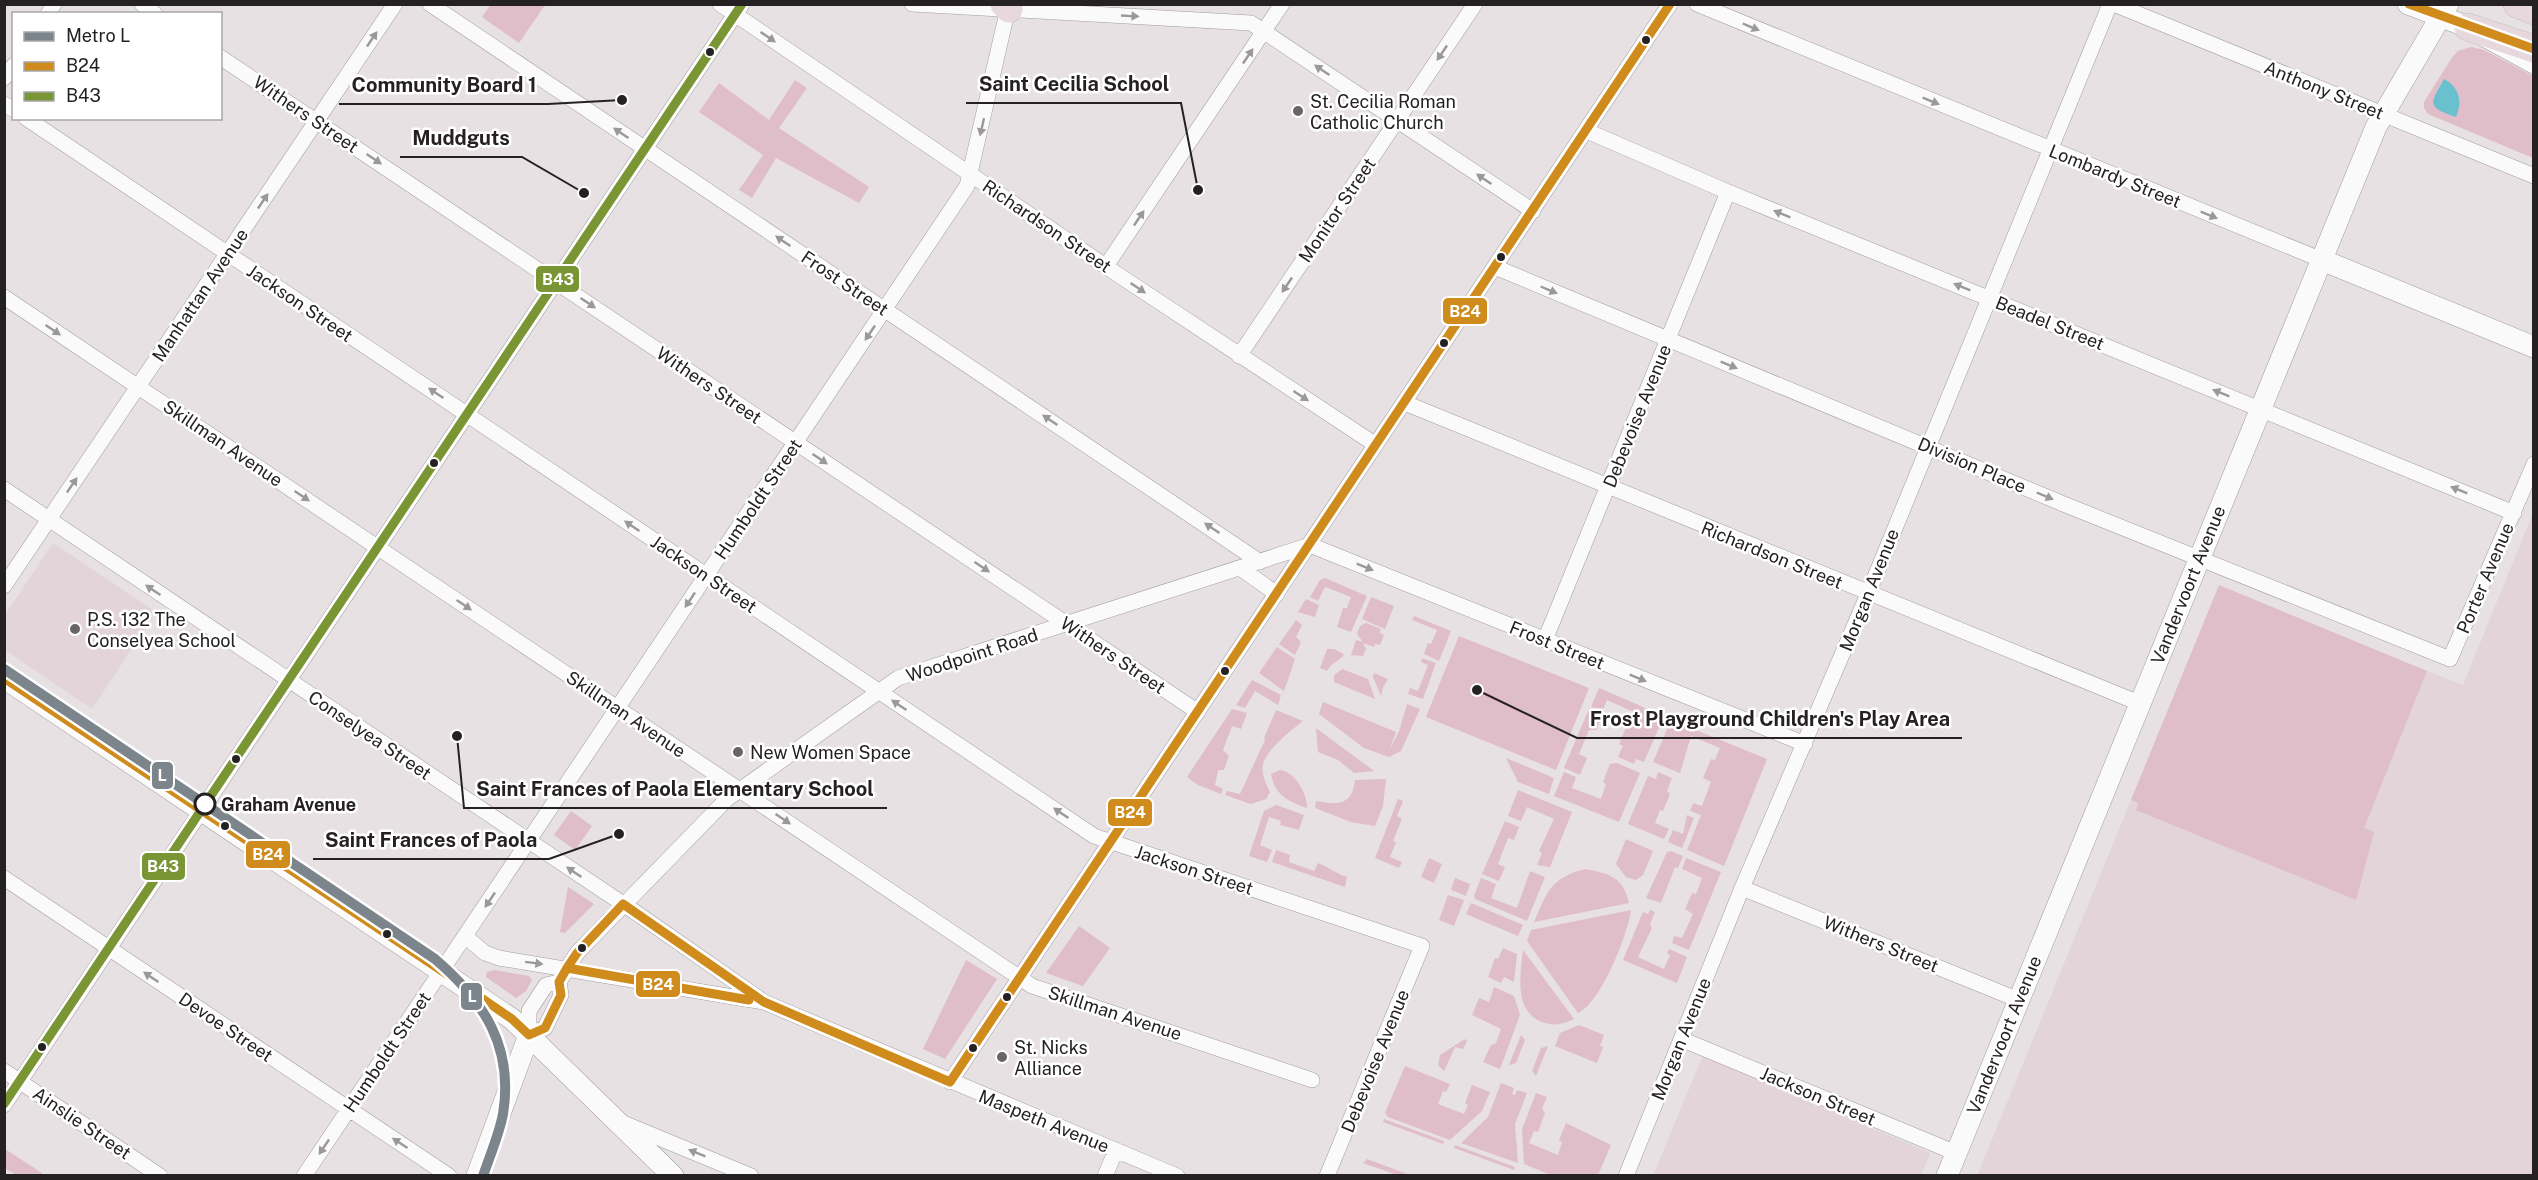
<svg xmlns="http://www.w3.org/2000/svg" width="2538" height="1180" font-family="'Public Sans',sans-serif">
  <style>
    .built { fill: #e2d4d8 }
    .green { fill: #dfbdc9 }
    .water { fill: #68c1cd }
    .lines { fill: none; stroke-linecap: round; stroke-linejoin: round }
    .minor-casing { stroke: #a19c9e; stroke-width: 16 }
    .secondary-casing { stroke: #a19c9e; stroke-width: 22 }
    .motorway-casing { stroke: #c2c0c0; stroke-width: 28 }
    .minor { stroke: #fbfafb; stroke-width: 15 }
    .secondary { stroke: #fbfafb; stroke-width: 21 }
    .motorway { stroke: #e7d8de; stroke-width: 27 }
    .bus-1-casing { stroke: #fff; stroke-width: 14 }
    .bus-2-casing { stroke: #fff; stroke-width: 14 }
    .bus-1 { stroke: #cf8b1c; stroke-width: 9 }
    .bus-2 { stroke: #799534; stroke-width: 9 }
    .metro-1-casing { stroke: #fff; stroke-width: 15 }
    .metro-1 { stroke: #7c858c; stroke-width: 10 }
    .oneway { fill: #9b989a }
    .bus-dot { fill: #252123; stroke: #fff; stroke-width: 2 }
    .poi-dot { fill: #696466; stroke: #fff; stroke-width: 2 }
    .stop-dot { fill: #fff; stroke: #252123; stroke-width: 3 }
    .labels { text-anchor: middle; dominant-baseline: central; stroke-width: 5; stroke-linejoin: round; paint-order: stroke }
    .street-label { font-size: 18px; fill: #252123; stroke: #fff }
    .poi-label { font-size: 18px; fill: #252123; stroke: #fff; text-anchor: start }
    .stop-label { font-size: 18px; font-weight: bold; fill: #252123; stroke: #fff; text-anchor: start }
    .leader { fill: none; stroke: #252123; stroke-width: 2 }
    .callout-dot { fill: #252123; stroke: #fff; stroke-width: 2 }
    .callout-label { font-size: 20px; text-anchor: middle; font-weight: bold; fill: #252123; stroke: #fff; stroke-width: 5; stroke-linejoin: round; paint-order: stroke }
    .line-badge { stroke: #fff; stroke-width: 2 }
    .badge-label { font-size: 16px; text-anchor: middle; font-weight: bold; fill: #fff }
  </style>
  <rect width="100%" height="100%" fill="#e7e1e3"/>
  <path class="built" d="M2533 513V1175L1977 1176 2133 795 2342 880 2427 671 2463 685Z
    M53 543 156 612 92 709 5 650V615Z
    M1703 1055 1930 1153 1921 1175 1653 1176Z"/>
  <path class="green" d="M491 4H545V5L519 43 482 17Z
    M2471 47 2484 50 2533 76V158L2428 114 2424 108V102L2453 56 2458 51Z
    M795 80 807 88 779 128 869 187 859 203 776 158 752 198 739 190 763 155 699 112 719 83 769 120Z
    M1325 578 1367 596 1351 632 1337 627 1343 608H1347L1351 597 1325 587 1318 601 1310 597 1320 580Z
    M2219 585 2427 671 2364 828 2374 832 2356 900 2136 810 2139 803 2131 800Z
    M1371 597 1394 606 1385 629 1362 619Z
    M1306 599 1319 605 1315 617 1298 612Z
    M1414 616 1451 631 1439 661 1424 654 1428 643 1431 644 1437 630 1412 620Z
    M1296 620 1302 625 1296 637 1301 642 1295 655 1279 644Z
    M1366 623 1381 629 1380 633 1384 635 1380 645 1375 644 1374 647 1363 643 1366 649 1363 656 1351 655 1356 640 1363 642 1357 634 1360 626Z
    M1459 636 1589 688 1556 770 1426 717Z
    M1277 647 1295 659 1284 691 1259 673Z
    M1327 649H1334L1344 654C1339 662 1332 662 1327 671L1320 668Z
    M1422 658 1436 663 1423 699 1408 694 1410 688 1418 691 1428 665 1421 662Z
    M1342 669 1368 679 1375 699 1334 682V675Z
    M1374 673 1388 679 1383 687 1381 696 1373 677Z
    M1252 680 1281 695 1278 705 1255 691 1245 708 1236 705Z
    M1599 688 1664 716 1644 762 1636 759 1634 764 1618 757 1623 746 1619 744 1627 725 1630 726 1636 713 1607 700 1602 712 1591 707Z
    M1323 702 1396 732 1389 751 1399 731 1407 704 1420 709 1401 751 1389 757 1364 748 1319 714Z
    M1232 709 1247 713 1241 729 1232 726 1223 750 1229 756 1224 770H1218L1215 785 1223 789 1221 794 1198 785 1187 777Z
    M1276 710 1303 721C1290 731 1267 749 1263 764 1261 774 1266 784 1270 792L1266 799 1251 804 1225 795 1227 791 1240 794 1265 740 1264 738Z
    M1588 711 1602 716 1596 730H1589L1579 754 1587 758 1580 775 1564 768Z
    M1671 720 1767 759 1724 866 1687 850 1701 815 1690 811 1693 803 1702 806 1711 782 1703 778 1711 759 1715 760 1720 748 1691 736 1680 773 1653 762Z
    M1316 728 1374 771 1354 773 1338 760 1318 752Z
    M1506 758 1554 778 1549 794 1518 782Z
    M1617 763 1640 773 1619 822 1554 796 1564 772 1576 777 1572 788 1601 799 1606 784 1603 782 1610 764Z
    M1280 770C1294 771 1308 794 1307 808 1287 801 1275 795 1271 774Z
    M1658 772 1672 778 1667 791 1670 794 1663 811 1660 810 1655 823 1669 829 1664 839 1628 824 1648 776 1656 779Z
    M1386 779 1383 806 1375 826 1351 822 1315 808 1316 801C1338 805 1352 806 1355 780Z
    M1518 790 1572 812 1550 867 1537 865 1542 853 1539 851 1554 819 1527 807 1521 821 1508 816Z
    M1398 799 1403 801 1397 816 1402 819 1393 841 1396 842 1390 857 1402 862 1399 868 1375 858Z
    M1276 805 1304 815 1299 830 1280 825 1281 821 1269 817 1260 845 1272 850 1267 862 1249 856 1264 811Z
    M571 811 592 826 575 850 554 835Z
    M1687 815 1694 818 1682 848 1668 842 1673 830 1683 834Z
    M1505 821 1519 827 1514 840 1508 838 1498 864 1505 867 1499 881 1482 874Z
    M1626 839 1653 851 1643 875 1636 880 1626 877 1616 864Z
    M1276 850 1290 855 1289 862 1314 871 1318 863C1329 867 1336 874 1347 877L1345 887 1272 862Z
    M1671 851 1683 856 1678 868 1675 867 1661 903 1646 898 1667 852Z
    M1429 858 1442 864 1434 883 1421 877Z
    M1686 858 1721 872 1689 950 1672 943 1674 936 1682 938 1693 914 1685 909 1692 893 1696 894 1702 878 1682 869Z
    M1586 869C1610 874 1623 877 1629 903L1534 922C1547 892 1551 877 1586 869Z
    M1530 871 1545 877 1527 921 1475 899 1474 896 1481 878 1496 884 1491 898 1517 908Z
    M1455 878 1470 884 1466 896 1451 890Z
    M568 887 594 904 565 933 560 932Z
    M1448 895 1464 900 1454 926 1439 920Z
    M1471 903 1523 925 1518 936 1466 914Z
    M1631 910C1628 934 1601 1003 1578 1013L1527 941 1531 930Z
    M1650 910 1655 912 1650 924 1652 928 1638 957 1664 969 1670 955 1667 953 1669 949 1687 957 1677 983 1623 960 1643 912 1648 914Z
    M1079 926 1110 948 1083 986 1046 973Z
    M1503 948 1517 954 1514 982 1504 977 1501 983 1488 977 1495 958 1498 959Z
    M1523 950 1574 1019C1563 1025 1553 1026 1542 1022 1514 1012 1520 974 1523 950Z
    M966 960 997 979 945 1059 923 1049Z
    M494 970 529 976 532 980 526 991 516 998 486 977 487 972Z
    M1494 987 1514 996 1520 1015 1500 1069 1483 1062 1491 1045 1496 1043 1501 1029 1472 1015 1479 998 1489 1002Z
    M1579 1025 1604 1035 1600 1046 1603 1047 1597 1063 1555 1046 1560 1033Z
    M1521 1035 1525 1040 1516 1063 1509 1065Z
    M1465 1039 1467 1041 1463 1049 1455 1047 1444 1071 1438 1065 1440 1055Z
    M1548 1046 1536 1076 1532 1071 1541 1048Z
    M1405 1066 1450 1084 1446 1092 1443 1091 1438 1104 1464 1114 1468 1105 1465 1103 1472 1085 1490 1092 1482 1111 1450 1140 1388 1117 1385 1113Z
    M1501 1083 1514 1088 1512 1094 1515 1095 1517 1090 1527 1093 1515 1124 1518 1163 1461 1143 1488 1117Z
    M1536 1093 1547 1097 1542 1109 1545 1113 1538 1132 1534 1131 1529 1143 1558 1155 1562 1142 1559 1140 1566 1123 1611 1145 1598 1175H1551L1524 1164 1522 1129Z
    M1384 1119 1444 1141 1443 1144 1383 1122Z
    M1455 1145 1515 1167 1514 1170 1454 1148Z
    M5 1149 42 1173 41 1175H16L5 1168Z
    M1367 1159 1410 1175H1397L1363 1163Z"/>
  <path class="water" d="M2444 79C2459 87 2463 101 2456 117 2426 107 2430 104 2444 79Z"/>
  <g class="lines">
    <defs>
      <path id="minor" d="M142 4 155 14
        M430 4 1260 562
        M720 4 1117 274 1376 445
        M912 4 1251 23 1533 211
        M1697 4 2322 260
        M2114 4 2534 176
        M48 14 54 4
        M220 57 1198 712
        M4 78 14 65
        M4 104 14 110
        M26 118 1094 836 1422 946 1327 1176
        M1587 131 1728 192 2514 513
        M1106 266 1282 4
        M1495 267 2066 505 2450 659 2534 464
        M4 297 1032 986 1312 1080
        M1239 356 1475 4
        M1405 403 2139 703
        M4 489 638 914 764 1002
        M1310 545 1805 744
        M1240 568 1277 594
        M4 586 395 4
        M1545 640 1728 192
        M4 878 449 1176
        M1742 888 2019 1000
        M466 937 485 953 499 958 764 1002 1177 1176
        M559 982 546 985 529 1011V1035L545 1028 561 995 559 982 577 953 727 799 898 678 1310 545
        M1681 1039 1956 1153
        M4 1071 160 1176
        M950 1082 1670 4
        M4 1105 742 4
        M623 1123 751 1176
        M304 1176 967 186 1009 4
        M1105 1176 1116 1150
        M1626 1176 1742 888 1868 594 2110 4"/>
      <path id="secondary" d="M2408 4 2468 27 2534 63
        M2322 260 2534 347
        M4 678 512 1019 673 1176
        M477 1176 529 1035
        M1947 1176 2376 127 2448 4"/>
      <path id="motorway" d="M1004 4 1009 9
        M2517 4 2534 11
        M2468 27 2534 49"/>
    </defs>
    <use href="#minor" class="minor-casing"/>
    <use href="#secondary" class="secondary-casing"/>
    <use href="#motorway" class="motorway-casing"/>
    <use href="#minor" class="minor"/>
    <use href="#secondary" class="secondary"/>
    <use href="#motorway" class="motorway"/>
    <defs>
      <path id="bus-1" d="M2409 4 2534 49
        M4 678 442 971 512 1019 529 1035
        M567 968 749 1000
        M529 1035 545 1028 561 995 559 982 567 968 577 953 623 904 764 1002 950 1082
        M950 1082 1670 4"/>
      <path id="bus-2" d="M4 1104 742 4"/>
    </defs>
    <use href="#bus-1" class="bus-1-casing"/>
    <use href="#bus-2" class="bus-2-casing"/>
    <use href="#bus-1" class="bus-1"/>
    <use href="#bus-2" class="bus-2"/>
    <defs>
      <path id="metro-1" d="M4 669 435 959C484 1001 514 1047 503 1114 499 1135 490 1155 483 1176"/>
    </defs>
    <use href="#metro-1" class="metro-1-casing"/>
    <use href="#metro-1" class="metro-1"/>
  </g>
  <defs><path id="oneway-solid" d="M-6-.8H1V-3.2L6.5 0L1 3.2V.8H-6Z" transform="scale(1.5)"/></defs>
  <g class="oneway">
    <use href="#oneway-solid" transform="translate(1130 16) rotate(3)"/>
    <use href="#oneway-solid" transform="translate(1751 27) rotate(23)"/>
    <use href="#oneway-solid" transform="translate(768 37) rotate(34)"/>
    <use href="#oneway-solid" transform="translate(372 39) rotate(-56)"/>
    <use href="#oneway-solid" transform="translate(1442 53) rotate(124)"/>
    <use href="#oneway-solid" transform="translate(1248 56) rotate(-56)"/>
    <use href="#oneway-solid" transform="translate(1322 70) rotate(-146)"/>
    <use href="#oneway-solid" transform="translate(1931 101) rotate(22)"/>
    <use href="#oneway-solid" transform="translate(982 127) rotate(103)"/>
    <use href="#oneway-solid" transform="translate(621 133) rotate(-146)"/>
    <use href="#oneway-solid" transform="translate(374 159) rotate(34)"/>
    <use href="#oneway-solid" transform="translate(1484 179) rotate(-146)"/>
    <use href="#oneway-solid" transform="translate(263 201) rotate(-56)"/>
    <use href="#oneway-solid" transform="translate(1782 214) rotate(-158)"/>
    <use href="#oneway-solid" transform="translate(2209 215) rotate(22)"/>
    <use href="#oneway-solid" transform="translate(1139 218) rotate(-56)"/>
    <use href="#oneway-solid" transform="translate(783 241) rotate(-146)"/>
    <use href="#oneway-solid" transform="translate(1287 285) rotate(124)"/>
    <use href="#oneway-solid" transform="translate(1962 287) rotate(-158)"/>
    <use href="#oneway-solid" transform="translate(1138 288) rotate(34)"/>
    <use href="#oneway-solid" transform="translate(1549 290) rotate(23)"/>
    <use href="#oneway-solid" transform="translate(588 303) rotate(34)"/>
    <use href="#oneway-solid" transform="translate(53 330) rotate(34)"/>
    <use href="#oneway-solid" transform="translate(870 333) rotate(124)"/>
    <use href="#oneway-solid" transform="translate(1729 365) rotate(22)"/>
    <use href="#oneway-solid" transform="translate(436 393) rotate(-146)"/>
    <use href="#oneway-solid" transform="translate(2221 393) rotate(-158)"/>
    <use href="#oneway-solid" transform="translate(1301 396) rotate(33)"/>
    <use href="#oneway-solid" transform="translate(1050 420) rotate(-146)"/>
    <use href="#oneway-solid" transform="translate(820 459) rotate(34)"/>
    <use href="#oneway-solid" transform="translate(72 485) rotate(-56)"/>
    <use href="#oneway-solid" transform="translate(2459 490) rotate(-158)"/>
    <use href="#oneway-solid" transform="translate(302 496) rotate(34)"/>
    <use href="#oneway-solid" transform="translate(2045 496) rotate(23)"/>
    <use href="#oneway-solid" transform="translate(632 526) rotate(-146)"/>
    <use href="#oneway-solid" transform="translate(1212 528) rotate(-146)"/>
    <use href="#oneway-solid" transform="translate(982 567) rotate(34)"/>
    <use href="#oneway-solid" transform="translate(1365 567) rotate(22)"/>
    <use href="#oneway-solid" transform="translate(153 590) rotate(-146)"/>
    <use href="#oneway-solid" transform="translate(690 600) rotate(124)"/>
    <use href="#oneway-solid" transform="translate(464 605) rotate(34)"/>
    <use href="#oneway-solid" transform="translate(1638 678) rotate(22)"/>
    <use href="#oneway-solid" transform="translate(899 705) rotate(-146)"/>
    <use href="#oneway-solid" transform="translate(1061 813) rotate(-146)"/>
    <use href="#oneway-solid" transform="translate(783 819) rotate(34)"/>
    <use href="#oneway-solid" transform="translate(574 872) rotate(-146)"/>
    <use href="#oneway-solid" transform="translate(490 900) rotate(124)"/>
    <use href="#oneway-solid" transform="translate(534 963) rotate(7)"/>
    <use href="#oneway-solid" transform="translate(151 977) rotate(-146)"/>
    <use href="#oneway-solid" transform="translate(400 1143) rotate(-147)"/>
    <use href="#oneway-solid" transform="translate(324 1147) rotate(124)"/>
    <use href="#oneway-solid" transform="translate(697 1153) rotate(-158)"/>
  </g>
  <g class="bus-dot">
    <circle cx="1646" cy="40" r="5"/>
    <circle cx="710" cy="52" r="5"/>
    <circle cx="1501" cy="257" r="5"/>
    <circle cx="1444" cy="343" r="5"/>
    <circle cx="434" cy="463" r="5"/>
    <circle cx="1225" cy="671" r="5"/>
    <circle cx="236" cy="759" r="5"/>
    <circle cx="225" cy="826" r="5"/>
    <circle cx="387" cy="934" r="5"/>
    <circle cx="582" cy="948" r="5"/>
    <circle cx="1007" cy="997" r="5"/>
    <circle cx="42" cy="1047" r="5"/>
    <circle cx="973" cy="1048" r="5"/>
  </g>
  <g class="poi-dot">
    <circle cx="1298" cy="111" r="6"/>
    <circle cx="75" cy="629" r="6"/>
    <circle cx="738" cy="752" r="6"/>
    <circle cx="1002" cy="1057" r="6"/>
  </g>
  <circle class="stop-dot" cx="205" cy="804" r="10"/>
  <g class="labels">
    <g class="street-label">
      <text transform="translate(2324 90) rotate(22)">Anthony Street</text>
      <text transform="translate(306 114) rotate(34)">Withers Street</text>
      <text transform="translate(2115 176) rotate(22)">Lombardy Street</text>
      <text transform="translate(1337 210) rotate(-56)">Monitor Street</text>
      <text transform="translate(1047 226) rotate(34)">Richardson Street</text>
      <text transform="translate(845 283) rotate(34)">Frost Street</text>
      <text transform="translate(200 295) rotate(-56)">Manhattan Avenue</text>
      <text transform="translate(300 303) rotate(34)">Jackson Street</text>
      <text transform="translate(2050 323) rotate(22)">Beadel Street</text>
      <text transform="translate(709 385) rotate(34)">Withers Street</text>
      <text transform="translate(1637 416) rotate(-68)">Debevoise Avenue</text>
      <text transform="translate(223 443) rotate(34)">Skillman Avenue</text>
      <text transform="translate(1972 465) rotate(23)">Division Place</text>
      <text transform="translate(758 499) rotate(-56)">Humboldt Street</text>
      <text transform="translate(1772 555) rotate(22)">Richardson Street</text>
      <text transform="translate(704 574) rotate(34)">Jackson Street</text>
      <text transform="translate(2485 578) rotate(-67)">Porter Avenue</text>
      <text transform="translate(2188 585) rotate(-68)">Vandervoort Avenue</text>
      <text transform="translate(1869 590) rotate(-68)">Morgan Avenue</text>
      <text transform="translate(1557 645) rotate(22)">Frost Street</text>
      <text transform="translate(972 655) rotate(-18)">Woodpoint Road</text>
      <text transform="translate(1113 655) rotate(34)">Withers Street</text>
      <text transform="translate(626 714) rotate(34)">Skillman Avenue</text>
      <text transform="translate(370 735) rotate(34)">Conselyea Street</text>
      <text transform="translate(1194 870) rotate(18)">Jackson Street</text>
      <text transform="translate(1881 944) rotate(22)">Withers Street</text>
      <text transform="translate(1115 1013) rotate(18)">Skillman Avenue</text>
      <text transform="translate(226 1027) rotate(34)">Devoe Street</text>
      <text transform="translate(2004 1035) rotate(-68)">Vandervoort Avenue</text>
      <text transform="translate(1681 1039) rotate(-68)">Morgan Avenue</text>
      <text transform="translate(387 1052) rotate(-56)">Humboldt Street</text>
      <text transform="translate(1375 1061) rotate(-68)">Debevoise Avenue</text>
      <text transform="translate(1818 1096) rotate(23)">Jackson Street</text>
      <text transform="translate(1044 1121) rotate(22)">Maspeth Avenue</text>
      <text transform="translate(82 1123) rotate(34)">Ainslie Street</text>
    </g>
    <g class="poi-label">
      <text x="1310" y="101">St. Cecilia Roman<tspan x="1310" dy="21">Catholic Church</tspan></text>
      <text x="87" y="619">P.S. 132 The<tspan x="87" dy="21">Conselyea School</tspan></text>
      <text x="750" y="752">New Women Space</text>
      <text x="1014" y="1047">St. Nicks<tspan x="1014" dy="21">Alliance</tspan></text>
    </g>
    <g class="stop-label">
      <text x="221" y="804">Graham Avenue</text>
    </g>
  </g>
  <path class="leader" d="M1198 190L1181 103H966M622 100L548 104H339M584 193L522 157H400M1477 690L1577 738H1962M457 736L464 808H887M619 834L549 859H313"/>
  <g class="callout-dot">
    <circle cx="1198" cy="190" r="6"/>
    <circle cx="622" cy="100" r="6"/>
    <circle cx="584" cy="193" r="6"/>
    <circle cx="1477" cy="690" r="6"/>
    <circle cx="457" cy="736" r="6"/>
    <circle cx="619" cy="834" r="6"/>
  </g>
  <g class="callout-label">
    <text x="1074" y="91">Saint Cecilia School</text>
    <text x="444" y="92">Community Board 1</text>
    <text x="461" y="145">Muddguts</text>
    <text x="1770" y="726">Frost Playground Children's Play Area</text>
    <text x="675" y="796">Saint Frances of Paola Elementary School</text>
    <text x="431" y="847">Saint Frances of Paola</text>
  </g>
  <g class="line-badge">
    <rect x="535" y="265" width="45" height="28" rx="6" fill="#799534"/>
    <rect x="1442" y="297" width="46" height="28" rx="6" fill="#cf8b1c"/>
    <rect x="151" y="761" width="23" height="29" rx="6" fill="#7c858c"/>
    <rect x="1107" y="798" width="46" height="29" rx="6" fill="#cf8b1c"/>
    <rect x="245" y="840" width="46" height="29" rx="6" fill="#cf8b1c"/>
    <rect x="141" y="852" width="45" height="29" rx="6" fill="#799534"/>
    <rect x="635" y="970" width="46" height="28" rx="6" fill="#cf8b1c"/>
    <rect x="460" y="982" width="23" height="29" rx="6" fill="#7c858c"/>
  </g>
  <g class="badge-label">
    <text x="558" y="285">B43</text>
    <text x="1465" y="317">B24</text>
    <text x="162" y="781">L</text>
    <text x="1130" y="818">B24</text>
    <text x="268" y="860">B24</text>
    <text x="163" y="872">B43</text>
    <text x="658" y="990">B24</text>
    <text x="472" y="1002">L</text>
  </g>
  <rect width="2538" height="1180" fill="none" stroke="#252123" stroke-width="12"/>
  <rect x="12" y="12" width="210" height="108" fill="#ffffff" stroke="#a8a6a7" stroke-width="1.5"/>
  <rect x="24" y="32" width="30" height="9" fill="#7c858c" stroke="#a8a6a7" stroke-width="1.5"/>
  <text x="66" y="42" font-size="18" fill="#252123">Metro L</text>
  <rect x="24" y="62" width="30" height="9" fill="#cf8b1c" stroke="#a8a6a7" stroke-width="1.5"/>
  <text x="66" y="72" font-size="18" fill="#252123">B24</text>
  <rect x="24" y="92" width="30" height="9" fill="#799534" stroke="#a8a6a7" stroke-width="1.5"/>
  <text x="66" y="102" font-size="18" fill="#252123">B43</text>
</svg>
